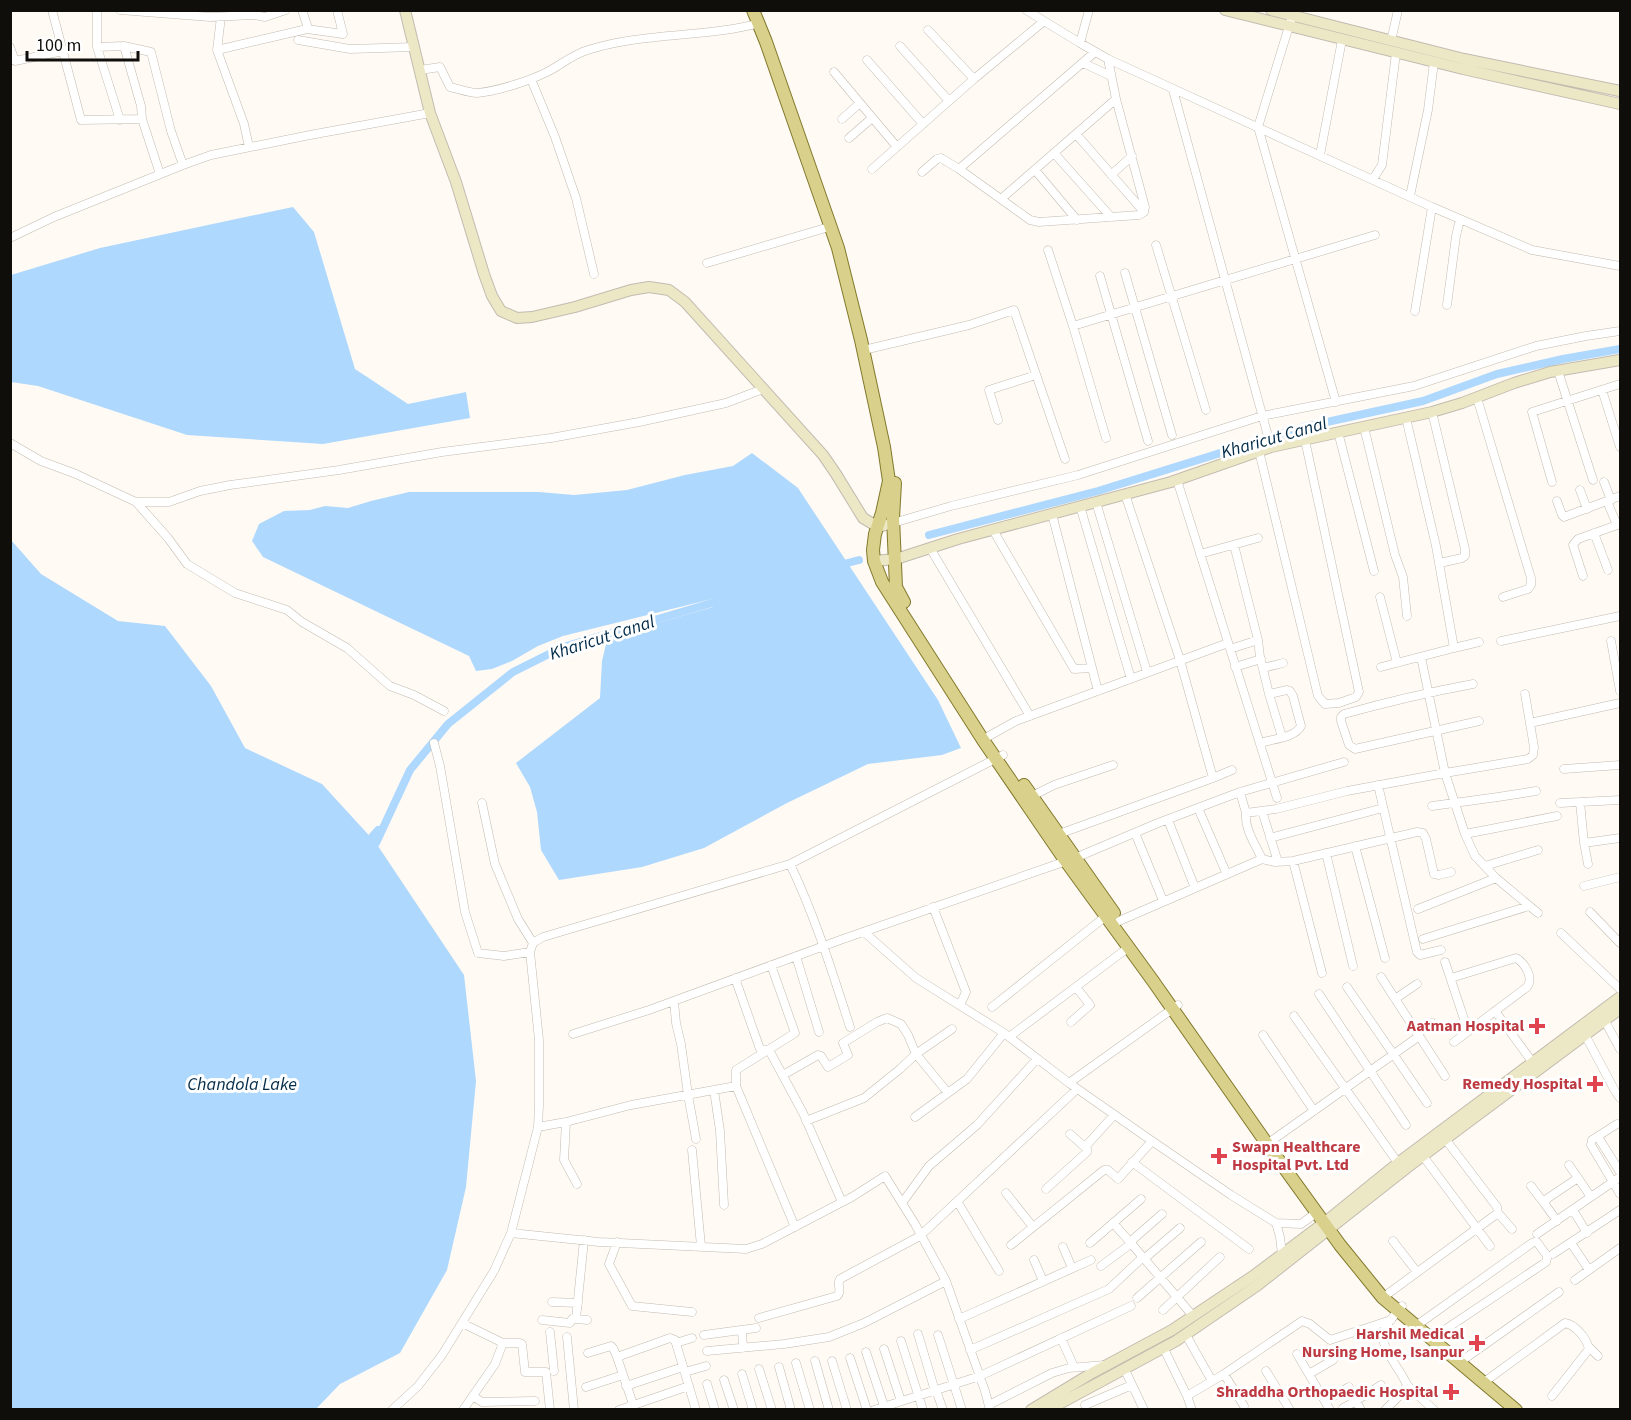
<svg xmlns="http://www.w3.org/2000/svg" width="1631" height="1420" font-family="'Source Sans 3',sans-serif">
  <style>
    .water { fill: #aed8fd }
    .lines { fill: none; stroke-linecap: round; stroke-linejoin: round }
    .canal { stroke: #aed8fd; stroke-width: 8 }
    .street-casing { stroke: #c2bbb0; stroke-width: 9 }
    .secondary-casing { stroke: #c2bbb0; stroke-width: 12 }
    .primary-casing { stroke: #82792c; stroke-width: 14 }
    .street { stroke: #fff; stroke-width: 8 }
    .secondary { stroke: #ece8c5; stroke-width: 10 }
    .primary { stroke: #d9d18b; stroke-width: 12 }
    .health-dot { fill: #e0444e; stroke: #fff; stroke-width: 2 }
    .labels { text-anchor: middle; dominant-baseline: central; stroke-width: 6; stroke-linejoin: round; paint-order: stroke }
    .health-label { font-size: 16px; font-weight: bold; fill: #be3a42; stroke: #fff; text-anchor: end }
    .water-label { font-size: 18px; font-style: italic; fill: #022c49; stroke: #fff }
  </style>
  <rect width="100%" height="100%" fill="#fffaf4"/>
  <path class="water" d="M293 207 314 232 355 369 408 404 466 392 470 418 323 444 187 435 38 386 11 382V275L100 248Z
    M752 453 798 488 938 700 961 748 942 755 868 764 787 803 704 848 642 867 559 880 541 850 537 812 530 787 516 763 600 698 602 661 606 644 623 633 713 607 712 599 563 636 538 646 512 661 492 669 476 671 469 656 263 557 252 541 259 524 284 511 310 510 325 506 348 508 371 501 409 492H539L574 495 627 490 685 475 733 466Z
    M11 540 41 574 118 621 165 626 211 686 245 748 322 784 376 843 464 975 476 1081 466 1187 447 1270 400 1353 340 1384 316 1409H11Z"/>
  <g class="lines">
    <path class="canal" d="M929 535 1098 491 1304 427 1423 401 1497 374 1563 359 1620 349
      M840 565 859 560
      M365 845 378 830 376 843 410 770 448 724 513 672 563 647 722 600"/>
    <defs>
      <path id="street" d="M52 10 81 120 142 119 160 174
        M97 10V47L120 120
        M120 10 210 17 254 15 253 10
        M302 10 307 25V29L343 34 337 10
        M1026 10 1080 43
        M1089 10 1080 43 1108 59 1432 207 1532 250 1620 266
        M1294 10 1258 127 1336 402
        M254 15 265 17 286 10
        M221 17 217 50 244 124 249 147
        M928 30 974 79
        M298 40 350 49 414 47
        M1391 41 1398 10
        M124 46 151 52 171 131 183 165
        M900 46 949 101
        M10 47 15 61 63 51
        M97 47 124 46 141 106 142 119
        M217 50 307 29
        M1095 52 959 169 1030 220 1039 222 1139 215 1144 212 1145 207 1116 99 1108 59
        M867 60 923 124
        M1083 63 1111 76
        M420 70 440 67 450 87C459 89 469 93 477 93 498 91 529 81 547 72 561 65 573 54 588 50 644 32 704 38 760 23
        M834 72 897 147
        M531 79 555 137 576 198 594 274
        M1173 90 1271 447
        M842 119 860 103
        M1076 134 1144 212
        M849 138 872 118
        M1054 153 1111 217
        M1320 155 1342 40
        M872 169 974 79 1043 22
        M1035 170 1077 220
        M922 172 937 159 941 158 959 169
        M1111 175 1132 156
        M1373 179 1382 165 1396 53
        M1410 196 1428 110 1434 62
        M1001 199 1116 99
        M10 238 54 217 183 165 211 155 310 135 430 113
        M1156 245 1206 410
        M1048 250 1073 326 1106 438
        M707 263 829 227
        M1125 273 1172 435
        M1100 276 1148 441
        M1447 305 1456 236 1460 219
        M1415 311 1432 207
        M1073 326 1375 235
        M868 349 969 325 1014 310 1065 459
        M1558 371 1593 480
        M1602 390 1620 447
        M1477 398 1531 578V585L1528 589 1503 597
        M1432 412 1465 549V556L1462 558 1440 563
        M1406 418 1436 546 1454 648 1479 642
        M998 420 989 390 1036 375
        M1364 427 1395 555 1403 577 1407 616
        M1338 432 1374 571
        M10 443 41 461 76 474 136 502
        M1259 451 1318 696 1325 704 1339 703 1356 697 1359 692 1305 440
        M1177 480 1277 798
        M1552 482 1532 412 1620 384
        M1604 482 1611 500
        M1580 490 1587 509
        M1557 501 1562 515 1564 517 1620 496
        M1607 501 1617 525
        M1096 502 1147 672
        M1080 506 1131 679
        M1052 514 1098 691
        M893 523 951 506 1078 475 1262 416 1414 386 1536 346 1586 336 1620 331
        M993 530 1074 669 1092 668
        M1594 533 1608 570
        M1234 545 1258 640
        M930 548 1030 716
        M1200 554 1258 538
        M1583 576 1573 545 1578 539 1620 524
        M1380 597 1397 663
        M1501 641 1620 616
        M1611 641 1620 691
        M1230 649 1258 640 1260 657 1269 694 1287 690 1290 691 1293 696 1301 726C1295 738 1272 739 1260 743
        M1235 667 1261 659
        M1381 667 1454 648
        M1263 668 1283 663
        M1473 684C1430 692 1387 702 1344 714L1341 717V721L1349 745 1355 749 1479 721
        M1269 694 1282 737
        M1525 694 1534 747 1533 755 1528 759 1445 773 1465 834 1475 856 1496 878 1538 913
        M444 711 414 695 390 686 347 648 302 622 287 610 235 593 187 564 168 538 136 502H169L200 491 230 485 339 470 442 452 551 438 639 422 726 403 763 389
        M1530 723 1620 703
        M989 736 1016 721 1228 643
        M434 743 440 766 465 912 478 953 504 956 530 952
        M1564 769 1620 765
        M1213 778 1232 770
        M1378 785 1417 952 1420 955 1441 950
        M1240 792 1344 762
        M1032 796 1054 785 1113 765
        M1580 802 1584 843 1588 864
        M482 803 495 864 518 919 533 943
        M1560 803 1620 800
        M1432 806 1498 797 1536 791
        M1198 808 1225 870
        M1262 811 1278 862
        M1246 813C1244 829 1256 845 1262 859L1275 862 1293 861 1417 832 1423 833 1426 839 1434 874 1439 875 1451 872
        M1168 820 1193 883
        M1135 833 1162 898
        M1059 834 1213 778 1180 660 1125 494
        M1465 834 1557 816
        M1270 838 1383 808
        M1584 843 1620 838
        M1355 846 1385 958
        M1326 853 1353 966
        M1293 861 1322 973
        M790 864C815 916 832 971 850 1027
        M1485 866 1538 850
        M1584 886 1620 877
        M933 907 966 992 960 1005
        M1418 909 1496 878
        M1590 912 1620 943
        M1119 921 1262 859
        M864 932 916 978 1004 1033 1069 1083 1152 1141 1231 1195 1276 1223 1280 1237 1282 1254
        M1561 933 1620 989
        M1423 939 1529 906
        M796 956 819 1032
        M1445 962 1468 1031
        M771 965 795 1033 736 1070V1086L795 1227
        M1381 977 1445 1076
        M735 978 760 1049 769 1050 803 1113 842 1202
        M1451 978 1516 958C1525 963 1534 978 1527 987L1454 1042
        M1347 987 1427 1103
        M1319 994 1406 1125
        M1395 999 1417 984
        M674 1001 676 1023 681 1044 688 1095 696 1139
        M992 1007 1106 916
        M1495 1011 1533 1063
        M1294 1016 1398 1163
        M1605 1021 1620 1049
        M1071 1022 1090 1005 1076 987
        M1583 1031 1615 1091 1620 1098
        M573 1034 649 1010 843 939 1075 858 1158 823 1240 792 1246 813 1276 809 1347 791 1445 773 1421 657
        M1417 1034 1432 1023
        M1263 1035 1314 1111
        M1009 1037 1129 947
        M783 1075 818 1055 821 1056 828 1067 848 1055 843 1043 877 1022 887 1018 901 1024 908 1035 916 1054 948 1093
        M1069 1083 1178 1005
        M714 1090 720 1131 724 1205
        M915 1117 967 1079 1004 1033
        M806 1121 864 1098 900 1069 916 1054 952 1029
        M566 1122 564 1160 577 1184
        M1617 1124 1592 1140 1591 1145 1620 1194
        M538 1127 566 1122 631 1105 736 1086
        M1598 1137 1620 1172
        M1267 1144 1418 1037
        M1085 1147 1114 1115
        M692 1150 701 1246
        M1423 1156 1490 1246
        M1132 1162 1249 1249
        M1569 1165 1578 1178
        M1531 1186 1544 1203
        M1046 1189 1087 1152V1149L1070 1134
        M1006 1193 1033 1227
        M957 1201 999 1271
        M902 1203 929 1166 977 1125 1037 1059
        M1573 1210 1587 1233
        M1498 1213 1512 1229
        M1557 1221 1544 1203 1548 1198 1578 1178 1591 1197
        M1113 1223 1130 1242 1193 1316
        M1276 1223 1301 1224 1316 1213
        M511 1233 599 1242 746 1249 762 1244 852 1197 885 1176 915 1224 946 1281 985 1391 990 1410
        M1537 1234 1620 1177
        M584 1240 576 1319 587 1320
        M1393 1241 1417 1272
        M617 1242 609 1264 632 1306 692 1312
        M1130 1242 1162 1214
        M1090 1243 1141 1199
        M1571 1243 1589 1270
        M1011 1245 1104 1170H1108L1118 1179 1152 1141
        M1063 1247 1072 1268
        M1553 1254 1620 1210
        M1144 1259 1180 1228
        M1034 1260 1043 1281
        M1101 1266 1132 1243
        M1575 1280 1620 1248
        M1389 1293 1498 1213 1497 1207 1446 1140
        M1137 1298 1201 1242
        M552 1302 578 1303
        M1163 1310 1220 1257
        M759 1318 837 1296C843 1291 836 1285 840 1279L920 1236 1077 1089
        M959 1319 1091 1260
        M542 1320 570 1323 572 1319H576
        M462 1323 503 1343 495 1364 463 1410
        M1420 1323 1532 1243 1534 1242H1537L1547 1256V1258L1546 1262 1434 1337
        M742 1330 743 1348
        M550 1332 554 1371
        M918 1334 935 1391
        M704 1335 756 1328
        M938 1335 962 1410
        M1186 1335 1212 1381
        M567 1337 574 1410
        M1061 1338 1074 1367
        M901 1341 923 1410
        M503 1343H520L522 1344 525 1372H546L550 1410
        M676 1343 692 1338
        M1589 1347 1598 1356
        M884 1349 901 1401
        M1164 1349 1187 1396 1224 1374 1302 1321 1310 1324 1330 1340 1391 1320
        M970 1350 1109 1289 1143 1257
        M707 1351 784 1344 829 1337 864 1323 946 1281
        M866 1352 884 1406
        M588 1353 611 1346 613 1348 617 1357
        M1297 1354 1330 1410
        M850 1358 867 1410
        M1463 1360 1559 1292
        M815 1361 829 1410
        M832 1361 847 1410
        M796 1363 810 1410
        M779 1367 791 1410
        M759 1369 772 1410
        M1125 1370 1144 1410
        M1266 1371 1290 1410
        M685 1372 706 1366
        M742 1374 753 1410
        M1224 1374 1244 1406
        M1309 1374 1333 1360
        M724 1380 734 1410
        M1487 1380 1565 1323C1576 1325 1587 1339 1589 1349L1552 1396
        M707 1384 715 1410
        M1407 1385 1434 1410
        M626 1386 683 1367
        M586 1387 623 1375
        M936 1390 943 1410
        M473 1396 482 1402 535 1401
        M1187 1396 1192 1410
        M1325 1401 1349 1387
        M989 1405 1052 1373 1069 1368 1105 1365
        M1085 1405 1132 1385
        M1343 1408 1356 1401
        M392 1410 418 1386 442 1355 494 1271 511 1233 538 1127 539 1105V1040L530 952 533 943 543 937 790 864 1003 755
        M619 1410 689 1386
        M635 1410 617 1357 670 1338 675 1340 696 1410
        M874 1410 980 1376 1131 1306
        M1361 1410 1356 1401 1381 1385
        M1385 1410 1403 1392 1407 1385C1401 1369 1376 1345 1385 1329 1389 1321 1396 1313 1402 1306"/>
      <path id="secondary" d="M405 10 430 113 456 182 484 274 492 296 501 311 517 318 532 317 575 307 631 290 649 287 669 290 685 302 823 455 836 474 863 518 878 527 893 523
        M1225 10 1463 69 1620 104
        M1271 10 1464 59 1620 91
        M874 561 896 559 958 539 1171 482 1271 447 1432 412 1462 403 1514 383 1550 372 1620 360
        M1031 1410 1092 1373 1172 1330 1253 1276 1329 1219 1403 1159 1620 997
        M1048 1410 1176 1341 1258 1285 1408 1167 1620 1009"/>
      <path id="primary" d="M753 10 766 42 838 248 861 340 884 447 889 481 882 513 875 534 873 550 874 561 882 582 983 740 1065 860 1153 981 1265 1141 1340 1245 1383 1298 1516 1410
        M895 483 893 518 896 587 904 602
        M1024 785 1114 913"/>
    </defs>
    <use href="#street" class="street-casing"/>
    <use href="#secondary" class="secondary-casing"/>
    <use href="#primary" class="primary-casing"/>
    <use href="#street" class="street"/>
    <use href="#secondary" class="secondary"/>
    <use href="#primary" class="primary"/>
  </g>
  <g class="health-dot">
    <path d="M1534 1017h6v6h6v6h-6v6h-6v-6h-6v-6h6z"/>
    <path d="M1592 1075h6v6h6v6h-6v6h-6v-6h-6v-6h6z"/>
    <path d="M1216 1147h6v6h6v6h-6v6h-6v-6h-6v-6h6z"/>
    <path d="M1474 1334h6v6h6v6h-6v6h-6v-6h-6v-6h6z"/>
    <path d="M1448 1383h6v6h6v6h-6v6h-6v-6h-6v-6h6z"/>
  </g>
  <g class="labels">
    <g class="health-label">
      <text x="1524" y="1026">Aatman Hospital</text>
      <text x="1582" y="1084">Remedy Hospital</text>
      <text x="1232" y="1147" text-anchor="start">Swapn Healthcare<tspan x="1232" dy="18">Hospital Pvt. Ltd</tspan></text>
      <text x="1464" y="1334">Harshil Medical<tspan x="1464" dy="18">Nursing Home, Isanpur</tspan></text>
      <text x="1438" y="1392">Shraddha Orthopaedic Hospital</text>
    </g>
    <g class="water-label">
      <text transform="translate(1274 438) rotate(-16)">Kharicut Canal</text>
      <text transform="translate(602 638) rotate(-18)">Kharicut Canal</text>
      <text x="242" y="1084">Chandola Lake</text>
    </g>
  </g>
  <rect width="1631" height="1420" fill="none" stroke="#100e0a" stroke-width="24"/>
  <path d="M27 51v9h111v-9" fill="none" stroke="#100e0a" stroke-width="3"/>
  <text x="36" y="51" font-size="18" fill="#100e0a" stroke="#ffffff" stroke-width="4.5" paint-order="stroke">100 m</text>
</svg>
